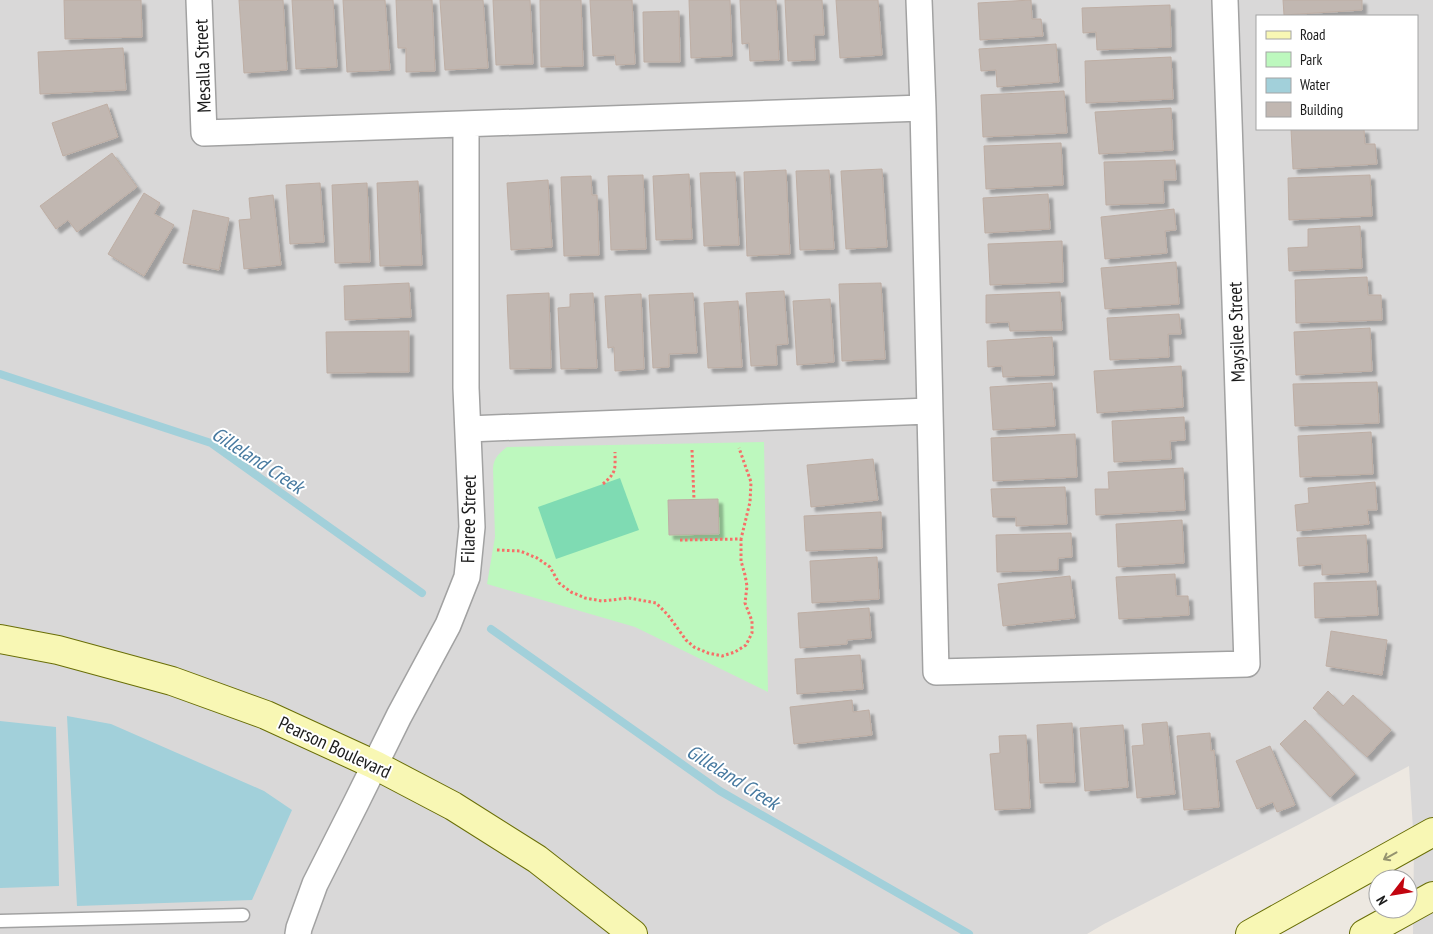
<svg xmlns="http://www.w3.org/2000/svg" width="1433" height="934" font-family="'PT Sans Narrow',sans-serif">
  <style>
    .residential { fill: #d9d8d8; fill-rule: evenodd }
    .park { fill: #bdf8be }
    .pitch { fill: #7fdbb3 }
    .water { fill: #a2d0da }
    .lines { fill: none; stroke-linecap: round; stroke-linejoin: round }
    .stream { stroke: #a2d0da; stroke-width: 8 }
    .building { fill: #c1b7b1; stroke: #beaea4; filter: url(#shadow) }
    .lane-casing { stroke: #a2a2a2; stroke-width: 15 }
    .street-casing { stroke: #a2a2a2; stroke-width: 28 }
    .secondary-casing { stroke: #696e07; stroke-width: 30 }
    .path { stroke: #f66f68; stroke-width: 3; stroke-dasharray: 2.5 2.5; stroke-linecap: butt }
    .lane { stroke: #fff; stroke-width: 12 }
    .street { stroke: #fff; stroke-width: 25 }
    .secondary { stroke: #f8f7b4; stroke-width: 28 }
    .oneway { stroke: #95946f }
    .labels { text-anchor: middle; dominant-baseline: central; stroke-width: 4; stroke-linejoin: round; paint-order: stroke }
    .street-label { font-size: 19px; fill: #1b1b1b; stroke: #fff }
    .water-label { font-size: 20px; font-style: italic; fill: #487aa0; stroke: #fff }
  </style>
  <defs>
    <filter id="shadow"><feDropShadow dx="4.5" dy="4.5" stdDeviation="1" flood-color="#0004"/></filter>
  </defs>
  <rect width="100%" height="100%" fill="#ede8e1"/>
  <path class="residential" d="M0 0H1433V934H1413L1414 845 1409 766 1298 825 1104 924 1087 934H0ZM1257 16H1417V129H1257Z"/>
  <path class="park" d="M764 442 768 692 635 627 487 584 495 537 493 468C494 458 499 453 507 447Z"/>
  <path class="pitch" d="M620 478 639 530 556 559 538 507Z"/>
  <path class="water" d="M67 716 111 724 264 791 292 810 252 900 77 906Z
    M0 721 56 727 59 886 0 888Z"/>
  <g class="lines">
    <path class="stream" d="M0 374 211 443 422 593
      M491 629 720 791 969 934"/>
  </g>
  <path class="building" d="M64 0H141L142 37 65 39Z
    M239 0H283L287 70 244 73Z
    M292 0H333L337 67 296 69Z
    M343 0H385L390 70 347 72Z
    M396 0H432L435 71 406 72V48H398Z
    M440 0H483L488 68 445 70Z
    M493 0H530L533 64 496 65Z
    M540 0H581L583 66 541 67Z
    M590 0H632L635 64 616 65 615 55 593 56Z
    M689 0H730L732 56 691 58Z
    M740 0H776L779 60 750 61 749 43 742 44Z
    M785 0H822L824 35H814L815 60 788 61Z
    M836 0H878L882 55 840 58Z
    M1031 0 1032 19H1041L1043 36 980 40 978 3Z
    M1283 0H1362V10L1284 15Z
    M1170 5 1171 47 1097 50 1096 32 1083 33 1082 8Z
    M679 11 680 62H644L643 12Z
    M1056 44 1059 82 997 87 996 70 981 71 979 49Z
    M123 48 126 90 40 94 38 52Z
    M1171 57 1173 99 1086 103 1085 61Z
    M1064 91 1067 133 983 137 981 95Z
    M107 104 118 137 63 156 52 123Z
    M1171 108 1173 150 1099 154 1095 112Z
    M1291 129H1364L1365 144H1375L1377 164 1293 169Z
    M1061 143 1063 185 986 189 984 146Z
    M112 153 137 187 77 232 68 220 56 229 40 206Z
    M1175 160 1176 180H1163L1164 203 1106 205 1104 162Z
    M882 169 887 247 846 249 841 171Z
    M786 170 790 254 747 256 744 172Z
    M829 170 834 249 800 250 796 171Z
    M735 172 739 245 704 246 700 173Z
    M689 174 692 239 656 240 653 176Z
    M643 175 646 249 611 250 608 176Z
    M1370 175 1372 216 1289 220 1288 178Z
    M591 176 592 195H597L599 255 564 256 561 177Z
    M548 180 552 247 511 250 507 183Z
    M418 181 422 265 380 266 377 183Z
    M320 183 324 242 290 244 286 185Z
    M367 183 370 262 335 263 332 185Z
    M144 193 160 203 154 214 174 225 144 276 108 254Z
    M1048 194 1050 229 985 233 983 198Z
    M273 195 281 265 244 269 239 220 251 219 249 198Z
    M1174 209 1176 230 1165 231 1167 253 1105 259 1101 217Z
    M193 210 229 218 219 270 183 263Z
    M1360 226 1362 268 1289 271 1288 248 1308 247V229Z
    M1062 241 1063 282 990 285 988 244Z
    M1176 262 1179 304 1105 309 1101 268Z
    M1367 277 1368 295H1381L1382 320 1296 323 1295 280Z
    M409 283 411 317 345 320 344 286Z
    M881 283 885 359 842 361 839 284Z
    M784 291 788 344 776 345 777 365 751 366 746 293Z
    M1060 292 1062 330 1010 331 1009 322 986 323V295Z
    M549 293 551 368 510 369 507 295Z
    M593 293 597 368 561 369 558 308 570 307V294Z
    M693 293 697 353 669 354V367L653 368 649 295Z
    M641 294 644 369 615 371 614 347 608 348 605 296Z
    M830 299 834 362 797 365 793 301Z
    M738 301 742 367 708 368 704 303Z
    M1179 314 1181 334H1168L1169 357 1110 360 1107 318Z
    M1370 328 1372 371 1296 375 1294 332Z
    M409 331V372L327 373 326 332Z
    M1052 337 1054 375 1003 377 1002 366 988 367 987 341Z
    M1181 366 1183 407 1097 413 1094 371Z
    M1377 382 1379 423 1295 426 1293 384Z
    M1052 383 1055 426 993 430 990 387Z
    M1184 417 1185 440 1170 441 1171 459 1114 462 1112 421Z
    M1371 432 1373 474 1300 477 1298 436Z
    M1075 434 1077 477 993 481 991 438Z
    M873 459 878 500 811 507 807 465Z
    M1183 468 1185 510 1096 515 1095 489H1109L1108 472Z
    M1375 482 1377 510H1367L1369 524 1297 531 1295 505 1309 503 1308 488Z
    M1065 487 1067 524 1016 526V517H993L991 489Z
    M718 499 719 534 669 535 668 500Z
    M881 512 882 548 806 551 804 516Z
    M1182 520 1184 563 1118 567 1116 524Z
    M1071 533 1072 557 1058 558V570L997 572 996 535Z
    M1366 535 1368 572 1322 575V564L1299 566 1297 538Z
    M877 557 879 599 812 603 810 561Z
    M1175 574 1176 596H1188L1189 615 1119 619 1116 577Z
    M1070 576 1075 618 1003 626 998 584Z
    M1376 581 1378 615 1315 618 1314 583Z
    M869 608 871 638 847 640V644L800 648 798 613Z
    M1331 631 1387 640 1382 675 1326 666Z
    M860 655 863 689 797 694 795 659Z
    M1328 691 1343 706 1353 695 1391 730 1367 757 1313 708Z
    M852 700 853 712 869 710 872 735 794 744 790 707Z
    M1305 720 1355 774 1330 797 1280 744Z
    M1167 722 1175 794 1137 798 1132 746 1144 745 1142 724Z
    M1072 723 1075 782 1040 783 1037 725Z
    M1123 725 1128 787 1085 791 1080 728Z
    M1210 733 1211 751 1214 750 1219 807 1184 810 1177 736Z
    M1026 735 1030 808 995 810 990 754 1000 753 999 736Z
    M1270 746 1295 805 1277 812 1273 802 1257 809 1236 761Z"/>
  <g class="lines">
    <defs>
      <path id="lane" d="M0 921 243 915"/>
      <path id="street" d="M199 0 204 133 923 108
        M919 0 923 108 936 672 1247 664 1225 0
        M468 429 929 411
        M298 934 299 928 315 884 356 803 399 716 448 625 467 577 472 527 466 388V125"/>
      <path id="secondary" d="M0 639 58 650 172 681 266 715 375 765 453 806 537 859 633 934
        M1250 934 1433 832
        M1364 934 1433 896"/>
    </defs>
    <use href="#lane" class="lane-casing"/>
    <use href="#street" class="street-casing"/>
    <use href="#secondary" class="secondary-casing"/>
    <path class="path" d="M692 450 694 500
      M603 484C617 472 615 469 615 452
      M680 540 741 539 750 502 751 482 739 448
      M497 550 520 551 537 558 550 567 559 583 571 592 585 598 602 601 629 598 656 603 668 615 686 640 694 647 708 653 722 656 735 652 746 645 752 633V621L745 603 747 586 745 575 741 561V539"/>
    <use href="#lane" class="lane"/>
    <use href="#street" class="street"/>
    <use href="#secondary" class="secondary"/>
  </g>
  <defs><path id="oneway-shaft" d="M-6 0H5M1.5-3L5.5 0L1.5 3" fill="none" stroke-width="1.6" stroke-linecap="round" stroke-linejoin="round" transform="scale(1.25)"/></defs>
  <use class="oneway" href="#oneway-shaft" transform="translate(1390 856) rotate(151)"/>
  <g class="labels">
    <g class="street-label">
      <text transform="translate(202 66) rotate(-92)">Mesalla Street</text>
      <text transform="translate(1236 332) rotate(-92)">Maysilee Street</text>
      <text transform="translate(468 519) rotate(-89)">Filaree Street</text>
      <text transform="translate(335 747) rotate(25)">Pearson Boulevard</text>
    </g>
    <g class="water-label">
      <text transform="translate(258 460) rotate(33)">Gilleland Creek</text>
      <text transform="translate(733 777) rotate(32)">Gilleland Creek</text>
    </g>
  </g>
  <rect x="1256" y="15" width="162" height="115" fill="#ffffff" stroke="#a4a4a4"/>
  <rect x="1266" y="31" width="25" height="8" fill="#f8f7b4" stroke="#a4a4a4"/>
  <text x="1300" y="40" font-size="15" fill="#1b1b1b">Road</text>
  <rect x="1266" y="52" width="25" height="15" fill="#bdf8be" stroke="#a4a4a4"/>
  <text x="1300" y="65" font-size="15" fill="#1b1b1b">Park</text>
  <rect x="1266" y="78" width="25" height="15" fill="#a2d0da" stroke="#a4a4a4"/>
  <text x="1300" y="90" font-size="15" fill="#1b1b1b">Water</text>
  <rect x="1266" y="102" width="25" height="15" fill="#c1b7b1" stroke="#a4a4a4"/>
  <text x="1300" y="115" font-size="15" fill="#1b1b1b">Building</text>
  <g transform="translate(1393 894) rotate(239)"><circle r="24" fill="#ffffff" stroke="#a4a4a4"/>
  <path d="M0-4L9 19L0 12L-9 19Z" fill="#c2040f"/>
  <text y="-8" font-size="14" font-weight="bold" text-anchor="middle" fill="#1b1b1b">N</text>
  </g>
</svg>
